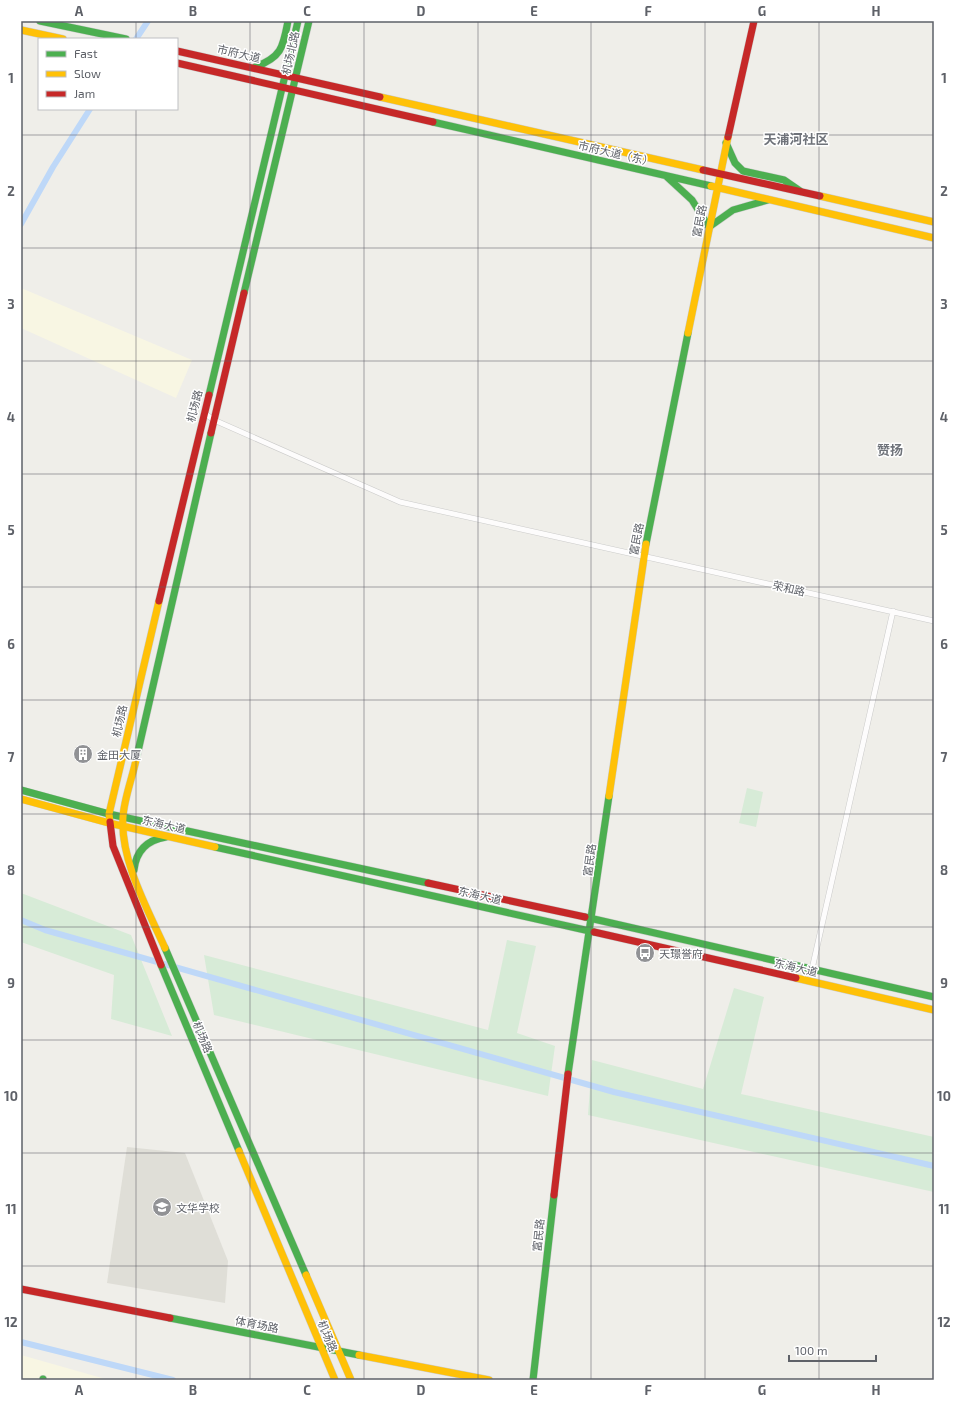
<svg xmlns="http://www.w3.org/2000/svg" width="955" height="1401" font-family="'Exo 2','Noto Sans SC',sans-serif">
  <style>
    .commercial { fill: #f8f6e3 }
    .education { fill: #dfded7 }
    .green { fill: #d7ebd7 }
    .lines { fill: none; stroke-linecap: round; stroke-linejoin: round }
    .canal { stroke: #bed8f8; stroke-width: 6 }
    .street-casing { stroke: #cbcbca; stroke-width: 6 }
    .fast-casing { stroke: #cbcccb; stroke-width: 8 }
    .slow-casing { stroke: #cbcccb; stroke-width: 8 }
    .jam-casing { stroke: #cbcccb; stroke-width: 8 }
    .street { stroke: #fdfcfc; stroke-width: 5 }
    .fast { stroke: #4caf50; stroke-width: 7 }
    .slow { stroke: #ffc107; stroke-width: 7 }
    .jam { stroke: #c62828; stroke-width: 7 }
    .grid { fill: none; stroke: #5e6168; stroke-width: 1; stroke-opacity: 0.55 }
    .labels { text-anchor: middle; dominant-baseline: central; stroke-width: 3; stroke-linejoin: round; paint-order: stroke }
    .street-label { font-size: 11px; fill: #5e6168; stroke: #fff }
    .poi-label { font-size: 11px; fill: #5e6168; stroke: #fff; text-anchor: start }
    .quarter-label { font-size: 13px; font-weight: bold; fill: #6f737a; stroke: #fff }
    .neatline { fill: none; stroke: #5e6168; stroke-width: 1.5 }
    .grid-label { font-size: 13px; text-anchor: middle; font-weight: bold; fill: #5e6168 }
  </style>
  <rect width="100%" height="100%" fill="#efeee9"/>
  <path class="commercial" d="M21 288 192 360 176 398 21 328Z
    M21 1355 109 1380H21Z"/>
  <path class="education" d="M127 1147 185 1153 228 1261 225 1303 107 1283Z"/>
  <path class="green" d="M747 788 763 792 756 827 739 823Z
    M21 893 131 935 172 1036 111 1019 114 975 21 942Z
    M507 940 536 946 517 1033 555 1046 548 1096 214 1015 204 955 488 1030Z
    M734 988 764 997 741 1094 934 1137V1192L588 1115 592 1060 703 1089Z"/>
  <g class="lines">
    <path class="canal" d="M136 39 148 21
      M21 224 53 167 90 109
      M21 920 45 930 614 1092 934 1166
      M21 1342 173 1380"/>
    <defs>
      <path id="street" d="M204 413 214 420 400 502 934 621
        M812 969 893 611"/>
      <path id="fast" d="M40 21 126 39
        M255 67C282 57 283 47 288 21
        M433 122 711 186
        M726 143 735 163 743 171 784 180 800 191
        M666 176 692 200 709 227 733 210 768 200
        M244 293 309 21
        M209 395 298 21
        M646 544 688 333
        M136 760 211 433
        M21 790 109 814 428 883
        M215 847 594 932
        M134 870C136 851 147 840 166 837
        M585 917 934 997
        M165 948 306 1275
        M161 965 239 1151
        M568 1074 609 796
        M170 1318 359 1355
        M43 1379V1380
        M533 1380 554 1195"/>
      <path id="slow" d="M21 30 63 39
        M380 97 703 170
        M711 186 934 238
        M820 196 934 222
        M688 333 728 137
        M136 760C132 779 124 799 123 817 120 860 148 910 165 948
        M609 796 646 544
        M21 799 109 823 215 847
        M110 822 109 814 159 601
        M796 978 934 1010
        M239 1151 335 1380
        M306 1275 351 1380
        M359 1355 489 1380"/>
      <path id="jam" d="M177 51 380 97
        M177 63 433 122
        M728 137 754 21
        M703 170 820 196
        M211 433 244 293
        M159 601 209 395
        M110 822 113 846 161 965
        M428 883 585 917
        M594 932 796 978
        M554 1195 568 1074
        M21 1289 170 1318"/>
    </defs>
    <use href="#street" class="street-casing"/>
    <use href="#fast" class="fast-casing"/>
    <use href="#slow" class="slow-casing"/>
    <use href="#jam" class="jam-casing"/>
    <use href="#street" class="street"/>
    <use href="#fast" class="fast"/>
    <use href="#slow" class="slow"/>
    <use href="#jam" class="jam"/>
  </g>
  <path class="grid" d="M136 21V39M250 21V1380M364 21V1380M478 21V1380M591 21V1380M705 21V1380M819 21V1380M136 109V1380M21 135H934M21 248H934M21 361H934M21 474H934M21 587H934M21 700H934M21 814H934M21 927H934M21 1040H934M21 1153H934M21 1266H934"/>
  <defs>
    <symbol id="building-disc" viewBox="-11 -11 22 22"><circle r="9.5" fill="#919295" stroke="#fff"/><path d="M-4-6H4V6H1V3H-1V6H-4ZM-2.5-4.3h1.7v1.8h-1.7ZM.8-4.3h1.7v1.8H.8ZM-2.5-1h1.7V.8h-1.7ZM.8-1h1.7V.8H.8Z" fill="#fff"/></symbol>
    <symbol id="bus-disc" viewBox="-11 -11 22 22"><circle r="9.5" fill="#919295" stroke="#fff"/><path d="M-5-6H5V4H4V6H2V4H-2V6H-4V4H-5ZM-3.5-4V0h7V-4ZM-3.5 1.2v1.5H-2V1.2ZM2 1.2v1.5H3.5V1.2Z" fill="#fff"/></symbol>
    <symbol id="school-disc" viewBox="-11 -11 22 22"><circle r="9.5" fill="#919295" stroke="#fff"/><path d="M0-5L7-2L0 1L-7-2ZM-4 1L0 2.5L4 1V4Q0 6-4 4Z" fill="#fff"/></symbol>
  </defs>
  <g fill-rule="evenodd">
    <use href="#building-disc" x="72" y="743" width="22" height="22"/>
    <use href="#bus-disc" x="634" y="942" width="22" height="22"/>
    <use href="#school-disc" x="151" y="1196" width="22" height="22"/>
  </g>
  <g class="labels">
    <g class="street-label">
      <text transform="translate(239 53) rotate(13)">市府大道</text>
      <text transform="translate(290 53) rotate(-77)">机场北路</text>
      <text transform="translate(616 153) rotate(13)">市府大道（东）</text>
      <text transform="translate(699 221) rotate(-79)">富民路</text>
      <text transform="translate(194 406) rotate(-76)">机场路</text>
      <text transform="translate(636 539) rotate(-79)">富民路</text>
      <text transform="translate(789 588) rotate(13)">荣和路</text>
      <text transform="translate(119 721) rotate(-77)">机场路</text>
      <text transform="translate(164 824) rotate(13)">东海大道</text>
      <text transform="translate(589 860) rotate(-82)">富民路</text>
      <text transform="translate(480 895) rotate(13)">东海大道</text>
      <text transform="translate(796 967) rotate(13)">东海大道</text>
      <text transform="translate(203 1037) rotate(67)">机场路</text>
      <text transform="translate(538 1235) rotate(-84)">富民路</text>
      <text transform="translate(257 1324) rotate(11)">体育场路</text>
      <text transform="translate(328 1336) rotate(67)">机场路</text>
    </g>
    <g class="poi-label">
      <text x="97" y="754">金田大厦</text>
      <text x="659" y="953">天璟誉府</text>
      <text x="176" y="1207">文华学校</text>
    </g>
    <g class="quarter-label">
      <text x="796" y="139">天浦河社区</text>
      <text x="890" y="450">赞扬</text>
    </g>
  </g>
  <rect width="955" height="1401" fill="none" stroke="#ffffff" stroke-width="44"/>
  <rect x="38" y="38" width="140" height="72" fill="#ffffff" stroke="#bfc0c3"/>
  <rect x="46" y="51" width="20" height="6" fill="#4caf50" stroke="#bfc0c3"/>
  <text x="74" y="58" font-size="12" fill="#5e6168">Fast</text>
  <rect x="46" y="71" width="20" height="6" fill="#ffc107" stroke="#bfc0c3"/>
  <text x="74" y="78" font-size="12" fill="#5e6168">Slow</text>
  <rect x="46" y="91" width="20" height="6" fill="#c62828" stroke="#bfc0c3"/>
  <text x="74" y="98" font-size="12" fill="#5e6168">Jam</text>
  <path d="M789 1355v6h87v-6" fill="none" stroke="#5e6168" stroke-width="2"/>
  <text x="795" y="1355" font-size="12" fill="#5e6168" stroke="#ffffff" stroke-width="3" paint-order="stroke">100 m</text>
  <rect x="22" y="22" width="911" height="1357" class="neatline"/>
  <g class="grid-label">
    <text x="79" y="16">A</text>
    <text x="193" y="16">B</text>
    <text x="307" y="16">C</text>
    <text x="421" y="16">D</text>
    <text x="534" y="16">E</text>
    <text x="648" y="16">F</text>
    <text x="762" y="16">G</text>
    <text x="876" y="16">H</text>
    <text x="11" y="83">1</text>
    <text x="944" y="83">1</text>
    <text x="11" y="196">2</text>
    <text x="944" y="196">2</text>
    <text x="11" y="309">3</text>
    <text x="944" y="309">3</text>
    <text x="11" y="422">4</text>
    <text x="944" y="422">4</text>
    <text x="11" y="535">5</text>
    <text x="944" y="535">5</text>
    <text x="11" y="649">6</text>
    <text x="944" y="649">6</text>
    <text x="11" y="762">7</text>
    <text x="944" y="762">7</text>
    <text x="11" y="875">8</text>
    <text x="944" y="875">8</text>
    <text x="11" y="988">9</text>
    <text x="944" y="988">9</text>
    <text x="11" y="1101">10</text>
    <text x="944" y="1101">10</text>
    <text x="11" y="1214">11</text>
    <text x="944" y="1214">11</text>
    <text x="11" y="1327">12</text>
    <text x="944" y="1327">12</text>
    <text x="79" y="1395">A</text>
    <text x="193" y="1395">B</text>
    <text x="307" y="1395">C</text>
    <text x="421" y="1395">D</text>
    <text x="534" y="1395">E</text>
    <text x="648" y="1395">F</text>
    <text x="762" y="1395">G</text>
    <text x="876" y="1395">H</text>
  </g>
</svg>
